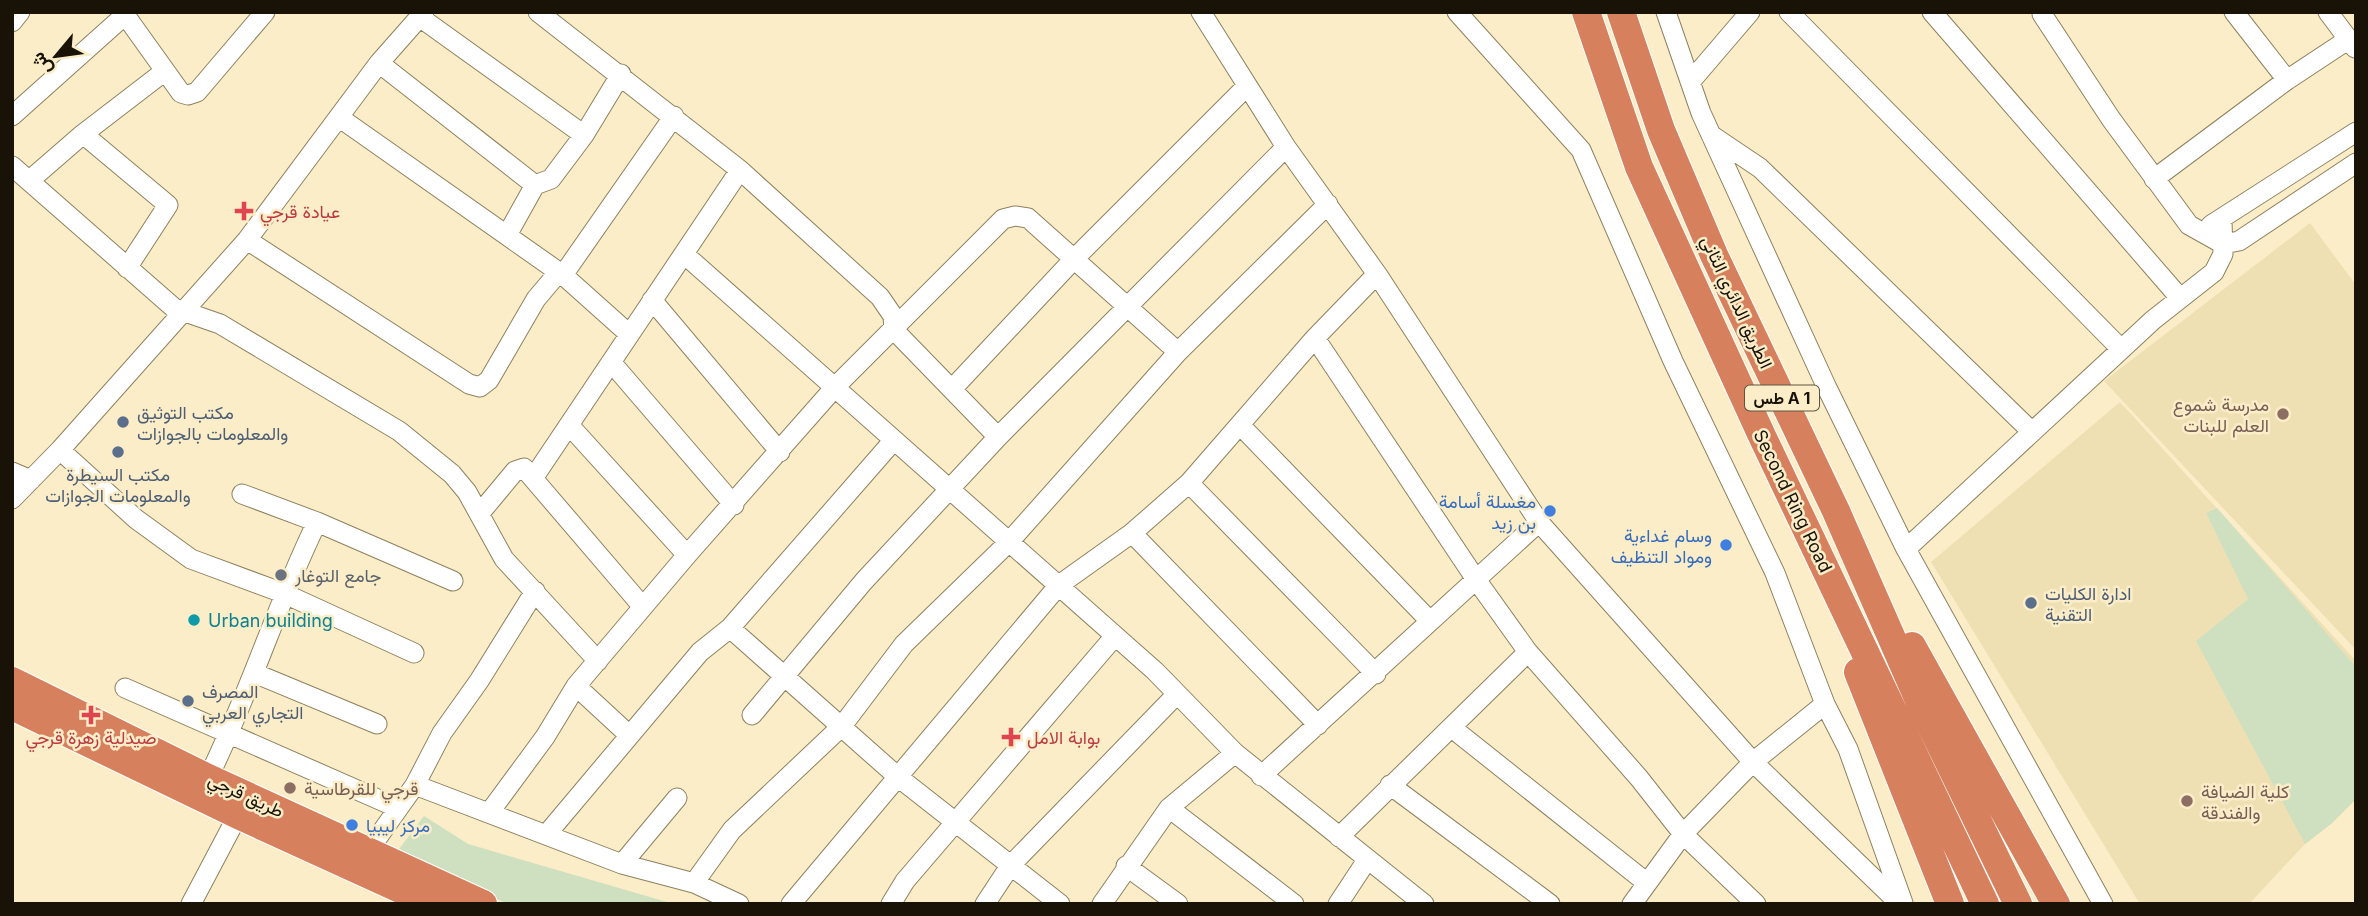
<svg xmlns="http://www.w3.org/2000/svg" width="2368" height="916" font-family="Inter,Vazirmatn,sans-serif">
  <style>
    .built { fill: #efe0b4 }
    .green { fill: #cee0c0 }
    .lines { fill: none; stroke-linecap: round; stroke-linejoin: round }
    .minor-casing { stroke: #8d815f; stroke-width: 21 }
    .highway-casing { stroke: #fff; stroke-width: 30 }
    .minor { stroke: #fff; stroke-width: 19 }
    .highway { stroke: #d7805e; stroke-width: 28 }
    .health-dot { fill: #e0444e; stroke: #faedc8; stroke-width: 2.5 }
    .education-dot { fill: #8d6e63; stroke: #faedc8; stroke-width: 2.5 }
    .service-dot { fill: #5c6f8a; stroke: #faedc8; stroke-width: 2.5 }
    .shop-dot { fill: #3f7fe0; stroke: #faedc8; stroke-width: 2.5 }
    .worship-dot { fill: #6b7280; stroke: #faedc8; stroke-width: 2.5 }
    .culture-dot { fill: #0f9aa8; stroke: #faedc8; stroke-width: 2.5 }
    .labels { text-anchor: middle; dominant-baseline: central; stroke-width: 5; stroke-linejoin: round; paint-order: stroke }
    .shield { fill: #faedc8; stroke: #5c5440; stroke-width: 2 }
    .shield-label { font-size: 16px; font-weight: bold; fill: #181306 }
    .health-label { font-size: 18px; fill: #be3a42; stroke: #faedc8; text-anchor: start }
    .street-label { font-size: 18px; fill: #181306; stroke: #faedc8 }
    .education-label { font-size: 18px; fill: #785e54; stroke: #faedc8; text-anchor: start }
    .service-label { font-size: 18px; fill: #4e5e75; stroke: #faedc8; text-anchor: start }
    .shop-label { font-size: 18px; fill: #366cbe; stroke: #faedc8; text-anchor: end }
    .worship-label { font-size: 18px; fill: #5b616d; stroke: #faedc8; text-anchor: start }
    .culture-label { font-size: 18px; fill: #0d838f; stroke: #faedc8; text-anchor: start }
  </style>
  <rect width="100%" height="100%" fill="#faedc8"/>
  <path class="built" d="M2310 223 2356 285V650L2104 381Z
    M2120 402 2356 661V799L2331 824 2305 844 2249 904H2140L1931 562Z"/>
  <path class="green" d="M2217 508 2356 667V799L2331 824 2305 844 2196 641 2248 599 2206 513Z
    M424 816 468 844 674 904H508L396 853Z"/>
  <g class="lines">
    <defs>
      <path id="minor" d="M123 12 181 93 188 95 197 92 265 12
        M538 12 740 170 880 297 893 316 894 330 998 437
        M1201 12 1286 147 1377 274 1539 522 1753 762 1900 904
        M1457 12 1581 150 1673 361 1775 573 1825 704 1753 762 1683 834 1632 904
        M1666 12 1701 113 1827 388 1906 549 2103 904
        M1789 12 2121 349
        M1932 12 2180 298
        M2044 12 2042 14 2111 119 2189 225 2223 244 2239 241 2356 163
        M2234 12 2287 80
        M2328 12 2355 48
        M421 18 584 135
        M12 22 20 12
        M379 63 535 185
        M1691 81 1750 12
        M12 116 125 15
        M340 118 563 275 674 116
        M83 134 168 205 127 268
        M1711 135 1760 168 2030 430
        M12 166 174 308 220 324 399 431 452 474 467 492 504 559 598 661
        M2154 179 2287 80 2349 39
        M30 180 83 134 165 71
        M2211 225 2356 132
        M507 235 535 185 551 179 584 135 621 74
        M247 240 469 384 480 387 489 380 536 299 558 273
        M684 254 1155 671 1235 753 1424 904
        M563 275 629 334
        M652 300 780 452
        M1315 338 1475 578 1528 652 1639 778 1683 834 1756 904
        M611 362 734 505
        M953 388 1074 259 1246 87
        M569 425 687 555
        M1240 425 1430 621
        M60 450 136 519 191 559 283 593 414 653
        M12 472 31 480
        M534 477 740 170
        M1189 483 1376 674
        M242 494 317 522 453 581
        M12 499 60 450 247 240 379 63 424 12
        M480 513 515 471 524 468 643 607
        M1132 533 1318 725
        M1906 549 2153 320 2214 272 2223 254 2222 220
        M730 628 898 777 1060 904
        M254 673 377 724
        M576 686 629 735
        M125 688 398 808
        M1825 704 1848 749 1903 903
        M752 715 864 581 998 437 1286 147
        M1452 728 1647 883
        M1261 776 1539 522
        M208 778C249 695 276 606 317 522
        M415 785 622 864 694 883 739 904
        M1390 785 1550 904
        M1169 808 1294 904
        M489 813 545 737 576 686 687 555 836 386 1003 219 1015 216 1028 218 1178 352
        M546 835 700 652 730 628 894 440
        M1339 837 1528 652
        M368 851 415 785 442 733 479 681 535 591
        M622 864 677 798
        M1126 866 1178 904
        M694 883 732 830 842 726 904 644 1009 542 1178 352 1328 204
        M191 904 238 815
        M791 904 1059 585 1132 533 1189 483 1315 338 1377 274
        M891 904 905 881 1115 636
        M985 904 1010 866 1177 694
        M1102 904 1169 808 1235 753
        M1338 904 1367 860"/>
      <path id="highway" d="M1586 12 1639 167 1762 436 1985 904
        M1621 12 1661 130 1714 255 1836 511 1922 707 2018 904
        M1912 646 2056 904
        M1858 672 1950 904
        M12 681 208 778 483 904
        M12 706 238 815 433 904"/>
    </defs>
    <use href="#minor" class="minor-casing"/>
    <use href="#highway" class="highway-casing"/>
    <use href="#minor" class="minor"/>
    <use href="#highway" class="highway"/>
  </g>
  <g class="health-dot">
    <path d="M240.5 200.5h7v7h7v7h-7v7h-7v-7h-7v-7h7z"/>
    <path d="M87.5 704.5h7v7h7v7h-7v7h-7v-7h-7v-7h7z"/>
    <path d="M1007.5 726.5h7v7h7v7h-7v7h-7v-7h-7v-7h7z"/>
  </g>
  <g class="education-dot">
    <circle cx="2283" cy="414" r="7"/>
    <circle cx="290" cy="788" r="7"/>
    <circle cx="2187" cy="801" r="7"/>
  </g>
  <g class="service-dot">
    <circle cx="123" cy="422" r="7"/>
    <circle cx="118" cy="452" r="7"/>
    <circle cx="2031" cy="603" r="7"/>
    <circle cx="188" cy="701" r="7"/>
  </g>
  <g class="shop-dot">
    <circle cx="1550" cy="511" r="7"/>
    <circle cx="1726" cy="545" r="7"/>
    <circle cx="352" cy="825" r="7"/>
  </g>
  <circle class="worship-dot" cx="281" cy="575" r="7"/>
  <circle class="culture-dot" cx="194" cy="620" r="7"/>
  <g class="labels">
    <rect class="shield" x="1745" y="385.5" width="74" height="25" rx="5"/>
    <g class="shield-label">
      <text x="1782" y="398">طس A 1</text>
    </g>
    <g class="health-label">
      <text x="260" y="211">عيادة قرجي</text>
      <text x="91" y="737" text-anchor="middle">صيدلية زهرة قرجي</text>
      <text x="1027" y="737">بوابة الامل</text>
    </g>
    <g class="street-label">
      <text transform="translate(1737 302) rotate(65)">الطريق الدائري الثاني</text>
      <text transform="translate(1793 501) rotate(64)">Second Ring Road</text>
      <text transform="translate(246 795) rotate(25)">طريق قرجي</text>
    </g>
    <g class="education-label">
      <text x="2269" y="404" text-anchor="end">مدرسة شموع<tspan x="2269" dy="21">العلم للبنات</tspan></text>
      <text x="304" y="788">قرجي للقرطاسية</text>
      <text x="2201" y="791">كلية الضيافة<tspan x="2201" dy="21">والفندقة</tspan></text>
    </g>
    <g class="service-label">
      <text x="137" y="412">مكتب التوثيق<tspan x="137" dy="21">والمعلومات بالجوازات</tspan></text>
      <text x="118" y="474" text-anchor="middle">مكتب السيطرة<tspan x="118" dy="21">والمعلومات الجوازات</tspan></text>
      <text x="2045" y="593">ادارة الكليات<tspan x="2045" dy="21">التقنية</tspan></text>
      <text x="202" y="691">المصرف<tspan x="202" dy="21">التجاري العربي</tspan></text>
    </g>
    <g class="shop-label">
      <text x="1536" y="501">مغسلة أسامة<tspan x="1536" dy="21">بن زيد</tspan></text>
      <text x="1712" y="535">وسام غداءية<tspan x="1712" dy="21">ومواد التنظيف</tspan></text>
      <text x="366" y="825" text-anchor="start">مركز ليبيا</text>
    </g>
    <g class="worship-label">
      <text x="295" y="575">جامع التوغار</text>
    </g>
    <g class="culture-label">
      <text x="208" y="620">Urban building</text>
    </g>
  </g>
  <rect width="2368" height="916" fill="none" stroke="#181306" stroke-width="28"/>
  <g transform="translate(56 56) rotate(241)" stroke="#faedc8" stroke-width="5" paint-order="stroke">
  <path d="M0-5L12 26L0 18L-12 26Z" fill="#181306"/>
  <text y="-10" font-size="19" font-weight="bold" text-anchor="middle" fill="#181306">ش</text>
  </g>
</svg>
